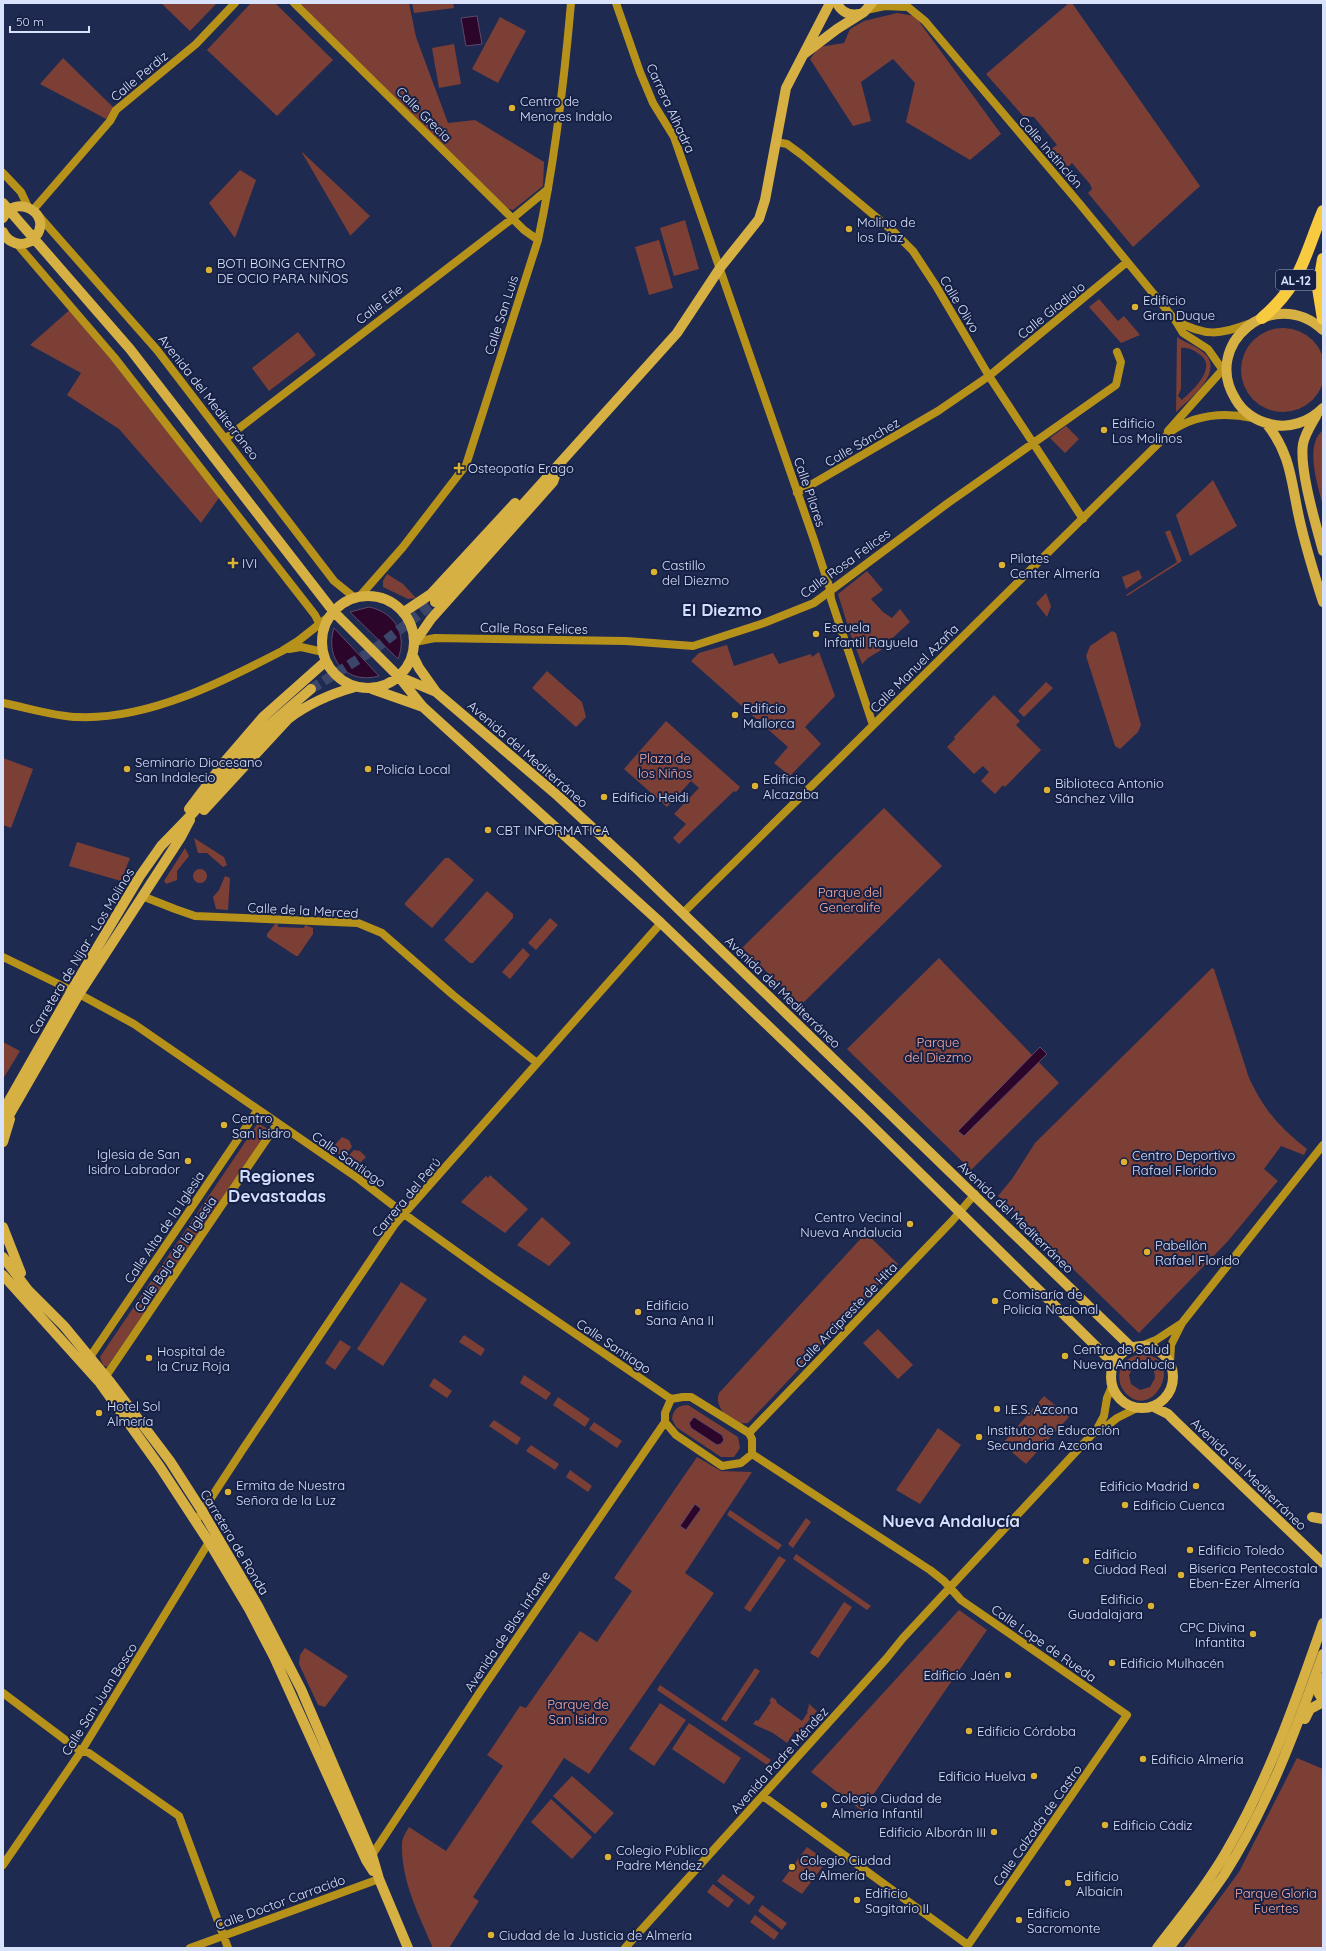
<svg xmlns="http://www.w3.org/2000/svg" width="1326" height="1951" font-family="Quicksand,sans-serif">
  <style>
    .green { fill: #7b3f36; fill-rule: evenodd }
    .water { fill: #2b062a; stroke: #5f4869 }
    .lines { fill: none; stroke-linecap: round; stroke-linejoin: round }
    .primary-tunnel { stroke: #3b466a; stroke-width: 10; stroke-dasharray: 10 5; stroke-linecap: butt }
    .secondary { stroke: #b7921a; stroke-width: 8 }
    .primary { stroke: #d6b043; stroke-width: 10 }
    .highway { stroke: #f8ca40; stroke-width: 12 }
    .poi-dot { fill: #dcb233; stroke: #162045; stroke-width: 1.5 }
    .labels { text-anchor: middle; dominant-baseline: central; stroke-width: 4; stroke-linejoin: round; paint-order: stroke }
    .shield { fill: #162045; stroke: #9ea8c4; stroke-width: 1 }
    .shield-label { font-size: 12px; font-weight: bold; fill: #d9e2fb }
    .street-label { font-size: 13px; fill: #d9e2fb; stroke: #162045 }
    .poi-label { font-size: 13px; fill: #d9e2fb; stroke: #162045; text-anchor: start }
    .park-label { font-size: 13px; fill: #fdac9f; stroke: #162045 }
    .district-label { font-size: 17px; font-weight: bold; fill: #d4dffd; stroke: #162045 }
  </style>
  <rect width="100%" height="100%" fill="#1f2a50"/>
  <path class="green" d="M161 3H217L190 31Z
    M251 3H275L333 60 277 116 207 50Z
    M294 3H409L416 37 448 123 475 120 544 162 543 186 513 210 500 206Z
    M412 3H453L454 8 414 13Z
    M1069 3H1072L1200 186 1133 247 1088 193 1092 189 1090 184 1072 163 1067 168 1051 149 1057 145 1034 117 1023 116 986 74Z
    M897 13 915 16 1001 134 970 160 906 122 915 83 893 59 861 82 871 121 853 126 810 59 819 47 844 43 850 29 864 21Z
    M500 17 526 31 498 83 472 69Z
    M454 44 461 84 439 88 432 48Z
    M63 58 116 110 110 121 40 84Z
    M301 151 370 216 350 236V235Z
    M240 170 256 180 235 238 209 203Z
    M685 220 699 269 674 276 660 228Z
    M659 240 673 288 649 295 635 247Z
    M1099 299 1118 321 1124 316 1140 335 1121 343 1089 307Z
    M73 307 221 495 201 523 119 429 67 395 81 373 30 345Z
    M1241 370a42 42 0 1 1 84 0a42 42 0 1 1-84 0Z
    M298 332 316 355 269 391 252 368Z
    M1177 337C1186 343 1199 347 1206 355 1223 374 1188 400 1176 412ZM1181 348C1187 347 1194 350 1199 354 1219 367 1192 391 1182 400L1178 396 1181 389Z
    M1066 426 1079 439 1065 453 1050 438Z
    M1323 430V506C1318 485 1304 446 1323 430Z
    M1213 480 1237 526 1190 556 1176 515Z
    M1170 530 1182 561 1127 596 1126 595 1177 562 1165 532Z
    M1139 570 1142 578 1126 589 1122 577Z
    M867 571 883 590 871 599 883 612 892 618 900 609 910 622 887 643 886 647 868 658 862 664 849 630 838 594Z
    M387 574 403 584 416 598 408 599 383 587V581Z
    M1046 593 1051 606 1047 617 1036 603Z
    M1112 631 1116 633 1141 725 1138 732 1120 749 1115 746 1086 656 1090 646Z
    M727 645 734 666 773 653 779 664 811 654 812 657 819 652 835 696 805 727 821 744 790 776 774 763 788 747 691 661 699 653Z
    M547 671 582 702 586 717 576 727 532 688Z
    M1046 682 1053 688 1024 717 1018 711Z
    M994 695 1020 721 1016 725 1041 750 1005 787 1003 785 995 794 981 781 989 772 983 766 974 774 947 747 955 739 954 737Z
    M666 721 740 787 736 792 734 791 679 844 673 838 686 824 674 814 699 788 691 781 667 807 624 769Z
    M3 758 33 769 11 828 3 825Z
    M884 808 942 866 801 1005 742 948Z
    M194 838 224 857 227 865 223 867 207 853H198Z
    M77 842 130 858 121 881 69 866Z
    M185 848 189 856 177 871V880L166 884 164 881Z
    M445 858H449L474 880 432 928 405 905V903Z
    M193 876a7 7 0 1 1 14 0a7 7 0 1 1-14 0Z
    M225 876 230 878 228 910 216 909 213 897 219 890Z
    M487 891 513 914V918L473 963H470L444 940Z
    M550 918 558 925 536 950 528 943Z
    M275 924H278V927L304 928 305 925 313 928V934L298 956H296L267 937V934Z
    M523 948 530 955 510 979 502 972Z
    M939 958 1059 1083 971 1170 847 1049Z
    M1212 968 1214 969 1249 1078C1265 1111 1278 1126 1307 1149L1304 1155 1281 1146 1264 1169 1278 1181 1276 1183 1228 1241 1139 1333 998 1196 1012 1179 1035 1143Z
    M3 1042 20 1051 3 1079Z
    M258 1123 268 1129 267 1132 107 1367 103 1365 100 1357Z
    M342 1137 349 1140 352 1147 343 1157 331 1149Z
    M354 1150 360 1151 366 1157 356 1167 345 1159Z
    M490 1175 528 1209 505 1233 461 1202 486 1176 488 1178Z
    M542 1217 571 1243 549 1266 517 1245Z
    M866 1233 898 1264 748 1423C733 1426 713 1408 719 1393Z
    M401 1282 427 1299 383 1366 357 1349Z
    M878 1329 913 1365 898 1379 863 1343Z
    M464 1335 485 1349 481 1356 459 1342Z
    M340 1340 351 1347 335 1370 325 1363Z
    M1140 1354C1189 1355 1152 1426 1124 1391 1119 1385 1118 1376 1121 1368 1124 1360 1132 1356 1140 1354ZM1143 1363C1151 1365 1155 1370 1155 1378L1150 1387 1140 1390 1131 1384 1129 1375 1134 1366Z
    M524 1375 551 1393 546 1400 520 1383Z
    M434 1378 452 1391 447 1398 429 1386Z
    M1044 1396 1069 1417 1026 1464 1002 1444Z
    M558 1397 590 1419 585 1427 553 1405Z
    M688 1405 738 1437 740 1448 734 1457H721L676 1427 672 1419C673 1409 679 1405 688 1405Z
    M494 1420 521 1438 517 1445 489 1426Z
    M594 1422 622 1441 617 1448 589 1429Z
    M938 1428 961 1445 920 1504 896 1490Z
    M531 1445 559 1464 555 1470 526 1451Z
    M697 1457 721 1471 752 1472 685 1573 714 1593 589 1774 564 1758 473 1897 479 1901 449 1948H433C419 1915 401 1881 402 1844 402 1838 406 1832 409 1827L446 1851 503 1766 487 1755 490 1751 520 1706 526 1708 580 1631 597 1642 632 1591 614 1578Z
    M570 1470 592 1486 588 1492 566 1477Z
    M730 1510 782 1545 778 1550 727 1515Z
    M806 1518 811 1522 793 1548 788 1544Z
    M796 1554 871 1606 867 1610 793 1559Z
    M779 1556 786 1560 750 1612 744 1608Z
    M844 1602 852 1607 818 1658 810 1653Z
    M959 1610 987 1630 862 1811 811 1772Z
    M305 1648 348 1676 325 1707 318 1705 299 1664 300 1655Z
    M755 1668 760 1671 726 1722 721 1719Z
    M660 1685 771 1760 767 1765 657 1690Z
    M772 1697 776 1700 777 1703 802 1721 808 1712 807 1711 809 1706 808 1703 817 1711 798 1733 795 1731 787 1743 773 1733 753 1724 756 1720 758 1721 771 1702 769 1701Z
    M660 1703 686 1720 654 1766 629 1749Z
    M689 1723 741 1758 724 1784 672 1749Z
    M1297 1758 1323 1769V1948H1183L1239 1872Z
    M572 1776 614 1813 595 1834 553 1796Z
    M551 1799 592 1837 572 1859 531 1822Z
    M807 1847 827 1861 802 1894 782 1881Z
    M723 1874 755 1897 749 1905 717 1881Z
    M713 1884 734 1900 728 1908 707 1892Z
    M762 1905 787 1923 782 1930 758 1911Z
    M755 1915 779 1933 774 1940 750 1922Z"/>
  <path class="water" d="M477 16 482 44 466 46 461 18Z
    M369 607C394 612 408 634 398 659L350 612Z
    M334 628 379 676C347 685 324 659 334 628Z
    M1040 1047 1047 1054 964 1136 958 1131Z
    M694 1417 722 1435 724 1440 721 1444 717 1445 691 1428 689 1423Z
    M695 1504 701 1509 686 1530 680 1526Z"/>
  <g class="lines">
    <path class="primary-tunnel" d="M311 689 376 648 435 602"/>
    <path class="secondary" d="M294 3 524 230 538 240
      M616 3 640 72 653 103 674 137 814 540 830 589 831 599 873 725
      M903 3 925 21 1079 203 1175 320 1183 333 1208 349 1227 376
      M866 10 885 6 907 7
      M776 142 787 144 802 155 894 232 913 251 936 286 989 376 1083 519
      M3 173 21 192 28 207
      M33 210 110 121 116 110 196 44 235 3
      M38 215 157 350 334 581 355 598
      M17 244 114 357 315 615 323 631
      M1175 320C1205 337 1220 335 1251 323
      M1168 431 1225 367
      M225 439 513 218 548 189
      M797 493 938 411 989 376 1127 262
      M360 596 403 547 466 465 538 240C555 162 564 83 571 3
      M415 642 435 638 626 641 693 646 764 623 814 603 948 503 1116 385 1121 362 1117 352
      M289 649 301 647 323 652
      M3 703C25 707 56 717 78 717 148 720 222 682 282 651L298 641 331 615
      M142 896 175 909 195 916 358 923 382 933 453 995 537 1063
      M683 913 1169 433C1193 415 1223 412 1253 418
      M3 957 79 994 134 1024 359 1179 411 1219 492 1277 671 1399
      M1141 1346 1156 1340 1182 1323
      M90 1357 257 1111
      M1170 1363 1171 1345 1182 1323 1323 1145
      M106 1376 277 1124
      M683 1397H691L749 1433 752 1439V1454L741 1463 722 1466 676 1435 665 1422V1413L671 1399Z
      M1097 1429H1103L1117 1418 1137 1408
      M749 1433 952 1221 975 1194
      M752 1454 930 1570 944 1581 961 1600 1127 1715 966 1948
      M196 1521 243 1449 395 1224 661 923
      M3 1693 76 1748 89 1753 179 1816 228 1948
      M763 1796 968 1945
      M372 1855 480 1692 665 1422
      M3 1865 82 1750 209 1542
      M190 1948 379 1879
      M625 1948 886 1659 903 1638 1097 1429 1104 1416 1107 1398 1112 1386"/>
    <path class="primary" d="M837 3C841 12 850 16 860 14
      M804 54 837 29 864 12 872 3
      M3 203 130 349 333 611 399 677 423 707 661 923 860 1114 1114 1364
      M3 218C15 192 53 214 36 236 32 242 26 244 20 244 12 243 6 239 3 232
      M1323 330C1274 284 1200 344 1236 400 1243 412 1256 421 1270 424 1289 429 1309 422 1323 408
      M1316 416C1311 425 1305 434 1303 444 1299 469 1316 525 1323 551
      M1266 423C1293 456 1291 486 1301 526 1307 551 1315 577 1323 602
      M322 642a46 46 0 1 1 92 0a46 46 0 1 1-92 0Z
      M435 602 677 333 720 268 759 219 765 200 786 88 830 3
      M404 612 431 594 515 503
      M415 642 431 619 553 482 558 468
      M413 656 419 668 436 692
      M400 677 436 692 558 796 635 867 1132 1348
      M372 689 423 707
      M189 809 226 760 263 717 326 661
      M204 810 288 719C309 703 330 694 355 687
      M3 1111 76 983 140 876 161 846 193 813 268 726 311 689
      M3 1126 79 994 181 837 190 820
      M3 1142 10 1119
      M3 1227 21 1273
      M3 1257 28 1290 64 1326 111 1383 170 1461 204 1514 258 1606 301 1689 372 1855 379 1879 408 1948
      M3 1275 100 1383 160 1467 209 1542 249 1609 274 1657 366 1860 373 1871
      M1111 1377a31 31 0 1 1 62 0a31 31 0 1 1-62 0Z
      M1154 1407 1168 1414 1175 1421 1323 1563
      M1312 1517 1323 1519
      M1323 1678 1319 1694 1323 1700
      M1305 1719 1310 1709 1323 1702
      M1157 1948C1182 1915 1209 1883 1229 1847 1270 1776 1296 1700 1323 1623
      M1169 1948C1188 1924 1207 1900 1224 1875 1268 1806 1296 1730 1323 1654"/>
    <path class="highway" d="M1323 259 1318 288 1323 319
      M1262 318C1302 284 1304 256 1323 211"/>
  </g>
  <g class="poi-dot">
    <circle cx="512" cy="108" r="4"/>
    <circle cx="849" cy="229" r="4"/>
    <circle cx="209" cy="270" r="4"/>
    <circle cx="1135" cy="307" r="4"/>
    <circle cx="1104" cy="430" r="4"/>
    <path d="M457 462h4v4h4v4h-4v4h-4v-4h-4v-4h4z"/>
    <path d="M231 557h4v4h4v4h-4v4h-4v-4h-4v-4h4z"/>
    <circle cx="1002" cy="565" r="4"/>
    <circle cx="654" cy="572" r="4"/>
    <circle cx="816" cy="634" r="4"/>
    <circle cx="735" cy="715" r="4"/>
    <circle cx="127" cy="769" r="4"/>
    <circle cx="368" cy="769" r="4"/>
    <circle cx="755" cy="786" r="4"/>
    <circle cx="1047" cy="790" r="4"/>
    <circle cx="604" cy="797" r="4"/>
    <circle cx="488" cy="830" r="4"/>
    <circle cx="224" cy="1125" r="4"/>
    <circle cx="188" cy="1161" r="4"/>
    <circle cx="1124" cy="1162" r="4"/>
    <circle cx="910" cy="1224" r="4"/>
    <circle cx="1147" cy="1252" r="4"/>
    <circle cx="995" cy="1301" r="4"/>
    <circle cx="638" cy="1312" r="4"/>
    <circle cx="1065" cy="1356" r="4"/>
    <circle cx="149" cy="1358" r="4"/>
    <circle cx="997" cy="1409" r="4"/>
    <circle cx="99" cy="1413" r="4"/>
    <circle cx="979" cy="1437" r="4"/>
    <circle cx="1196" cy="1486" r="4"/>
    <circle cx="228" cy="1492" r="4"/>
    <circle cx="1125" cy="1505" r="4"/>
    <circle cx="1190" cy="1550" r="4"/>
    <circle cx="1086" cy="1561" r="4"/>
    <circle cx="1181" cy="1575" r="4"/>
    <circle cx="1151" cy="1606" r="4"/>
    <circle cx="1253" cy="1634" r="4"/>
    <circle cx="1112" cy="1663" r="4"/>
    <circle cx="1008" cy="1675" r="4"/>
    <circle cx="969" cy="1731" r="4"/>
    <circle cx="1143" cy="1759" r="4"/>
    <circle cx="1034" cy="1776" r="4"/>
    <circle cx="824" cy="1805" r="4"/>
    <circle cx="1105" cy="1825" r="4"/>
    <circle cx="994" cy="1832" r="4"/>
    <circle cx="608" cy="1857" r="4"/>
    <circle cx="792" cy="1867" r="4"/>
    <circle cx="1068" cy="1883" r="4"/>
    <circle cx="857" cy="1900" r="4"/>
    <circle cx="1019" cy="1920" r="4"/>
    <circle cx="491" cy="1935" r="4"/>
  </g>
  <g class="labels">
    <rect class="shield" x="1276" y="270" width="40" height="20" rx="3"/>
    <g class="shield-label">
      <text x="1296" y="280">AL-12</text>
    </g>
    <g class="street-label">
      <text transform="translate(139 76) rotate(-40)">Calle Perdiz</text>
      <text transform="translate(671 108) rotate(65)">Carrera Alhadra</text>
      <text transform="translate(424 114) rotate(45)">Calle Grecia</text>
      <text transform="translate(1051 152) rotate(49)">Calle Instinción</text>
      <text transform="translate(379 304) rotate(-38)">Calle Eñe</text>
      <text transform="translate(960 304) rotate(59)">Calle Olivo</text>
      <text transform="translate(1051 310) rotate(-39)">Calle Gladiolo</text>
      <text transform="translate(501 315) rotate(-72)">Calle San Luis</text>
      <text transform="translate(209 397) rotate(52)">Avenida del Mediterráneo</text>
      <text transform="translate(862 442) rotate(-30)">Calle Sánchez</text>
      <text transform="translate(810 492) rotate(71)">Calle Pilares</text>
      <text transform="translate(845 563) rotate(-36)">Calle Rosa Felices</text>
      <text transform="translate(534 628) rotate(1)">Calle Rosa Felices</text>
      <text transform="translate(914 668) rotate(-45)">Calle Manuel Azaña</text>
      <text transform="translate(528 754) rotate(41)">Avenida del Mediterráneo</text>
      <text transform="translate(303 910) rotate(3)">Calle de la Merced</text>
      <text transform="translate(81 951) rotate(-59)">Carretera de Níjar - Los Molinos</text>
      <text transform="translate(783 992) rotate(44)">Avenida del Mediterráneo</text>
      <text transform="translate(349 1159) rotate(35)">Calle Santiago</text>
      <text transform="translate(406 1197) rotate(-50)">Carrera del Perú</text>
      <text transform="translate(1016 1217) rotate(44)">Avenida del Mediterráneo</text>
      <text transform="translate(164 1227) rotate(-56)">Calle Alta de la Iglesia</text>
      <text transform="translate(175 1254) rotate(-56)">Calle Baja de la Iglesia</text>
      <text transform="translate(846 1315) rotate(-46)">Calle Arcipreste de Hita</text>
      <text transform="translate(614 1346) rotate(34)">Calle Santiago</text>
      <text transform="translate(1249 1474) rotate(44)">Avenida del Mediterráneo</text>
      <text transform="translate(235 1542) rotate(59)">Carretera de Ronda</text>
      <text transform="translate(507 1631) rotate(-56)">Avenida de Blas Infante</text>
      <text transform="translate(1044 1643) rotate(35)">Calle Lope de Rueda</text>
      <text transform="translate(99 1699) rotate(-58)">Calle San Juan Bosco</text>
      <text transform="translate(779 1760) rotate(-48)">Avenida Padre Méndez</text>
      <text transform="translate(1037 1825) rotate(-55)">Calle Calzada de Castro</text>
      <text transform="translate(280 1902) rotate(-20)">Calle Doctor Carracido</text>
    </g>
    <g class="poi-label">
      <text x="520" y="101">Centro de<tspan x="520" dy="15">Menores Indalo</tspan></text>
      <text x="857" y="222">Molino de<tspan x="857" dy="15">los Díaz</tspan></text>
      <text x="217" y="263">BOTI BOING CENTRO<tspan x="217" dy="15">DE OCIO PARA NIÑOS</tspan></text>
      <text x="1143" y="300">Edificio<tspan x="1143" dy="15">Gran Duque</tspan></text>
      <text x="1112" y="423">Edificio<tspan x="1112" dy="15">Los Molinos</tspan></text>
      <text x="468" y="468">Osteopatía Erago</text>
      <text x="1010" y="558">Pilates<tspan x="1010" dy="15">Center Almería</tspan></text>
      <text x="242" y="563">IVI</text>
      <text x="662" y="565">Castillo<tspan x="662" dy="15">del Diezmo</tspan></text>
      <text x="824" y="627">Escuela<tspan x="824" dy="15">Infantil Rayuela</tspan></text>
      <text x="743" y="708">Edificio<tspan x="743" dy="15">Mallorca</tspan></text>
      <text x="135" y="762">Seminario Diocesano<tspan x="135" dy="15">San Indalecio</tspan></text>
      <text x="376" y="769">Policía Local</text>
      <text x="763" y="779">Edificio<tspan x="763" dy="15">Alcazaba</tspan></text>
      <text x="1055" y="783">Biblioteca Antonio<tspan x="1055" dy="15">Sánchez Villa</tspan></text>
      <text x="612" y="797">Edificio Heidi</text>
      <text x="496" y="830">CBT INFORMATICA</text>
      <text x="232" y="1118">Centro<tspan x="232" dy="15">San Isidro</tspan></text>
      <text x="180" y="1154" text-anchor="end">Iglesia de San<tspan x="180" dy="15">Isidro Labrador</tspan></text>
      <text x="1132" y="1155">Centro Deportivo<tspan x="1132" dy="15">Rafael Florido</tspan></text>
      <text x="902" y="1217" text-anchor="end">Centro Vecinal<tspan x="902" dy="15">Nueva Andalucia</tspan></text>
      <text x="1155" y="1245">Pabellón<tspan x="1155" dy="15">Rafael Florido</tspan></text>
      <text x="1003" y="1294">Comisaría de<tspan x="1003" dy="15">Policía Nacional</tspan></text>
      <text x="646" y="1305">Edificio<tspan x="646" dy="15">Sana Ana II</tspan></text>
      <text x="1073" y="1349">Centro de Salud<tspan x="1073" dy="15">Nueva Andalucía</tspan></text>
      <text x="157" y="1351">Hospital de<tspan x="157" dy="15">la Cruz Roja</tspan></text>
      <text x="107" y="1406">Hotel Sol<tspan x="107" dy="15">Almería</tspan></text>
      <text x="1005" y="1409">I.E.S. Azcona</text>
      <text x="987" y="1430">Instituto de Educación<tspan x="987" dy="15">Secundaria Azcona</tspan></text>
      <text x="236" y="1485">Ermita de Nuestra<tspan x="236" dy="15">Señora de la Luz</tspan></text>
      <text x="1188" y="1486" text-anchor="end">Edificio Madrid</text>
      <text x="1133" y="1505">Edificio Cuenca</text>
      <text x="1198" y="1550">Edificio Toledo</text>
      <text x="1094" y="1554">Edificio<tspan x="1094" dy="15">Ciudad Real</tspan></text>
      <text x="1189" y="1568">Biserica Pentecostala<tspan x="1189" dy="15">Eben-Ezer Almería</tspan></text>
      <text x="1143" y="1599" text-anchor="end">Edificio<tspan x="1143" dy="15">Guadalajara</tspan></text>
      <text x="1245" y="1627" text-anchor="end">CPC Divina<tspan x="1245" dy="15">Infantita</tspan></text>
      <text x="1120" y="1663">Edificio Mulhacén</text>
      <text x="1000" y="1675" text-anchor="end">Edificio Jaén</text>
      <text x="977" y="1731">Edificio Córdoba</text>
      <text x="1151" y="1759">Edificio Almería</text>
      <text x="1026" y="1776" text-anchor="end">Edificio Huelva</text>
      <text x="832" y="1798">Colegio Ciudad de<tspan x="832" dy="15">Almería Infantil</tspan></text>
      <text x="1113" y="1825">Edificio Cádiz</text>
      <text x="986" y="1832" text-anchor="end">Edificio Alborán III</text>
      <text x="616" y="1850">Colegio Público<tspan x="616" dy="15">Padre Méndez</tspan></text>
      <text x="800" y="1860">Colegio Ciudad<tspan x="800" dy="15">de Almería</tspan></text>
      <text x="1076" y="1876">Edificio<tspan x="1076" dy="15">Albaicín</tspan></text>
      <text x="865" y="1893">Edificio<tspan x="865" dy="15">Sagitario II</tspan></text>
      <text x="1027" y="1913">Edificio<tspan x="1027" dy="15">Sacromonte</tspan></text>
      <text x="499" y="1935">Ciudad de la Justicia de Almería</text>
    </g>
    <g class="park-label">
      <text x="665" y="758">Plaza de<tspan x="665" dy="15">los Niños</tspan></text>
      <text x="850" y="892">Parque del<tspan x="850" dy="15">Generalife</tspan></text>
      <text x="938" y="1042">Parque<tspan x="938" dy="15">del Diezmo</tspan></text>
      <text x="578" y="1704">Parque de<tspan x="578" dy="15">San Isidro</tspan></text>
      <text x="1276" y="1893">Parque Gloria<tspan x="1276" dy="15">Fuertes</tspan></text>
    </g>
    <g class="district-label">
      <text x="722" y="609">El Diezmo</text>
      <text x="277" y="1175">Regiones<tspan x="277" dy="20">Devastadas</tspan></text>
      <text x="951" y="1520">Nueva Andalucía</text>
    </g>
  </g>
  <rect width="1326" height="1951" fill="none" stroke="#d9e2fb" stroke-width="8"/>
  <path d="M10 26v6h79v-6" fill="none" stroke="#d9e2fb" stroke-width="2"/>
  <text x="16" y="26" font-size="12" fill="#d9e2fb" stroke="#162045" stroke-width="3" paint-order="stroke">50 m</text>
</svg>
